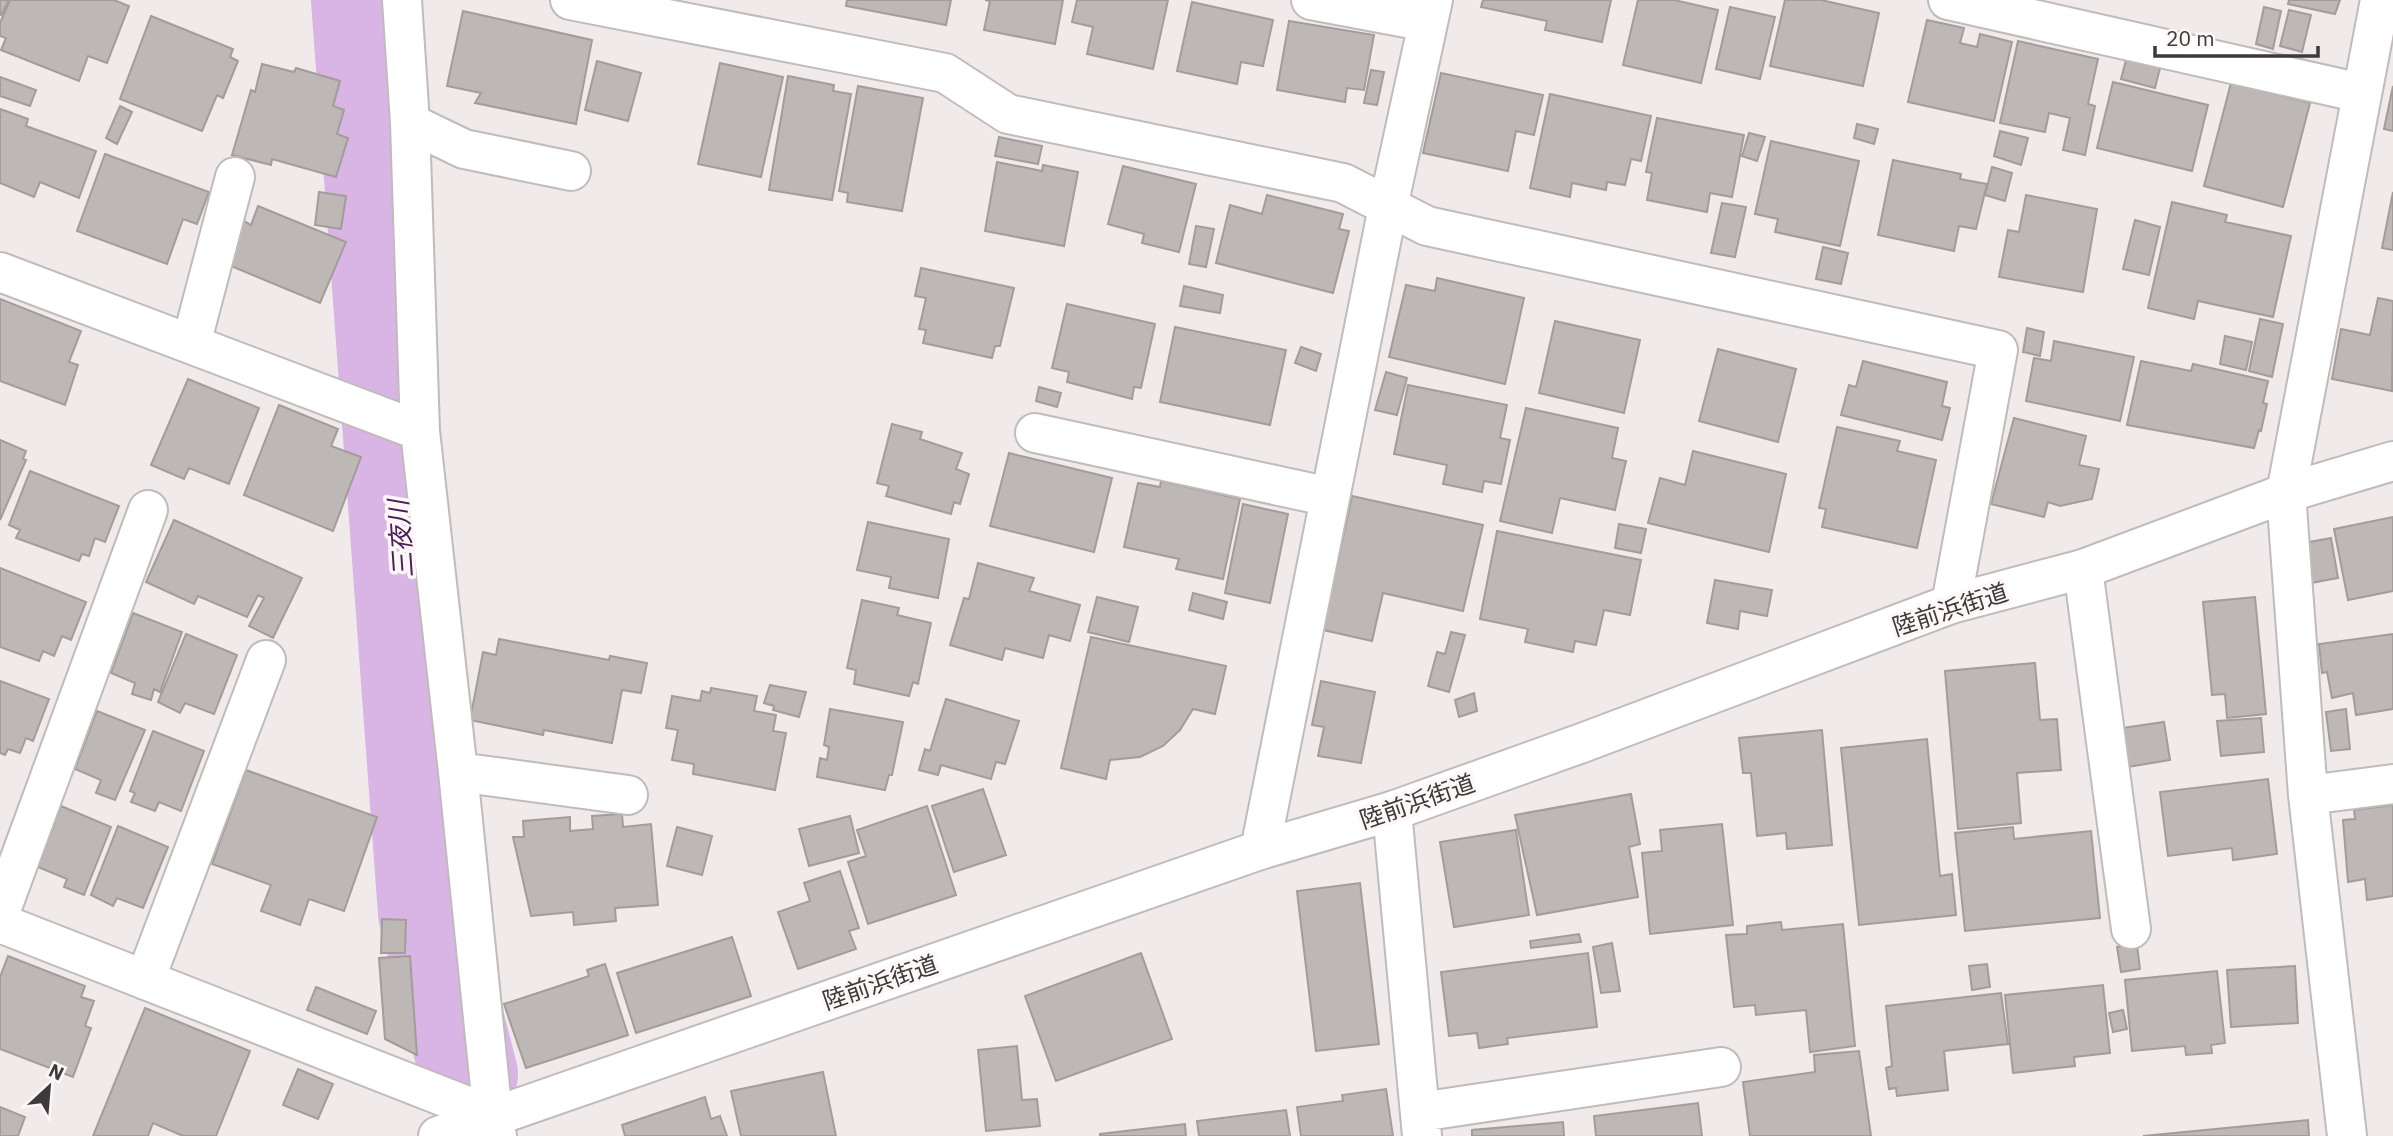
<svg xmlns="http://www.w3.org/2000/svg" width="2393" height="1136" font-family="'IBM Plex Sans','Noto Sans JP',sans-serif">
  <style>
    .lines { fill: none; stroke-linecap: round; stroke-linejoin: round }
    .river { stroke: #d9b5e6; stroke-width: 98 }
    .building { fill: #bdb7b5; stroke: #a29c9b; stroke-width: 2 }
    .minor-casing { stroke: #c1bbbb; stroke-width: 42 }
    .tertiary-casing { stroke: #c1bbbb; stroke-width: 42 }
    .minor { stroke: #fff; stroke-width: 38 }
    .tertiary { stroke: #fff; stroke-width: 38 }
    .labels { text-anchor: middle; dominant-baseline: central; stroke-width: 7; stroke-linejoin: round; paint-order: stroke }
    .street-label { font-size: 24px; fill: #3d3a3b; stroke: #fdf7f7 }
    .water-label { font-size: 26px; font-style: italic; fill: #491d57; stroke: #fdf7f7 }
  </style>
  <rect width="100%" height="100%" fill="#f0eaea"/>
  <g class="lines">
    <path class="river" d="M360 0 427 913 469 1074"/>
  </g>
  <path class="building" d="M0 0H9L1 15 0 14Z
    M10 0H114L129 6 107 63 88 56 79 81 1 50 6 38 0 36V23Z
    M847 0H951L946 25 846 6Z
    M985 0H1063L1055 44 984 30 990 1Z
    M1077 0H1168L1153 69 1087 54 1093 27 1072 22Z
    M1483 0H1611L1602 42 1545 30 1547 21 1481 7Z
    M1638 0H1674L1718 10 1701 83 1623 65Z
    M1785 0H1821L1879 13 1863 86 1770 66Z
    M2289 0H2340L2335 14 2288 4Z
    M1192 2 1273 20 1263 66 1241 62 1237 84 1177 71Z
    M1730 7 1775 17 1760 79 1716 69Z
    M2264 7 2281 11 2273 49 2256 44Z
    M2289 10 2311 15 2302 52 2280 46Z
    M463 11 592 40 576 124 475 103 481 93 447 86Z
    M151 16 233 49 230 57 238 61 223 98 217 95 202 131 120 99Z
    M1927 20 1964 28 1960 43 1977 47 1980 34 2012 42 1994 121 1908 102Z
    M1289 21 1374 35 1364 90 1347 88 1345 102 1277 90Z
    M2018 41 2098 59 2088 104 2095 106 2085 155 2063 150 2070 118 2049 113 2045 132 2000 123Z
    M2126 60 2160 68 2155 88 2121 79Z
    M597 61 641 73 628 121 585 110Z
    M720 63 783 77 761 177 698 164Z
    M262 64 294 72 296 68 340 81 333 106 344 110 337 134 348 138 336 177 272 159 271 165 232 155 251 90 255 92Z
    M1371 70 1384 72 1377 105 1364 103Z
    M1441 73 1543 95 1534 135 1516 131 1508 171 1423 153Z
    M788 76 834 85 833 91 851 94 832 200 769 190Z
    M0 77 36 90 30 106 0 96Z
    M2113 82 2208 105 2192 171 2097 148Z
    M2231 83 2310 103 2283 207 2204 186Z
    M858 86 923 98 902 211 847 202 848 193 839 191Z
    M2393 86V131L2384 129Z
    M1550 94 1651 116 1641 161 1631 159 1625 185 1607 182 1606 190 1572 183 1570 197 1530 188Z
    M120 106 132 112 117 144 106 138Z
    M0 109 28 119 26 126 96 151 79 198 40 182 34 197 0 183Z
    M1657 118 1744 135 1732 197 1710 193 1707 212 1647 200 1652 173 1646 172Z
    M1857 124 1878 129 1874 144 1854 138Z
    M2000 131 2028 138 2021 165 1994 156Z
    M1749 133 1765 137 1757 161 1742 156Z
    M999 137 1042 146 1038 164 995 156Z
    M1771 141 1859 161 1840 246 1775 232 1778 219 1755 214Z
    M105 154 209 192 197 224 183 219 167 264 77 231Z
    M1893 160 1961 174 1960 179 1987 184 1976 229 1959 226 1954 251 1878 235Z
    M997 162 1042 171 1043 165 1078 172 1064 246 985 231Z
    M1123 166 1196 184 1179 252 1142 243 1144 234 1108 224Z
    M1992 167 2012 173 2005 201 1985 195Z
    M319 192 346 196 341 229 315 225Z
    M2393 192V250L2382 248Z
    M1267 195 1343 214 1339 229 1349 231 1333 293 1216 263 1230 205 1262 214Z
    M2026 195 2097 209 2083 292 1999 277 2008 230 2019 232Z
    M2172 202 2227 215 2225 222 2291 236 2273 317 2198 301 2194 319 2148 308Z
    M1722 203 1746 207 1735 257 1711 253Z
    M258 206 346 242 320 303 226 264 244 221 251 225Z
    M2135 220 2160 227 2149 275 2123 269Z
    M1196 226 1214 229 1206 267 1189 264Z
    M1823 247 1848 253 1841 284 1816 279Z
    M921 268 1014 288 1000 346H995L992 358 923 343 926 330 919 329 926 298 915 296Z
    M1437 278 1524 298 1505 384 1389 357 1406 285 1435 291Z
    M1184 286 1223 295 1220 313 1180 306Z
    M2378 298 2393 301 2392 391 2332 379 2341 329 2370 335Z
    M0 299 81 331 69 362 78 365 65 405 0 381Z
    M1067 304 1155 324 1141 388 1134 387 1132 399 1067 382 1069 372 1052 368Z
    M2260 319 2283 324 2272 377 2249 371Z
    M1555 321 1640 340 1624 413 1539 393Z
    M1175 327 1286 350 1270 425 1160 402Z
    M2027 328 2044 332 2040 356 2023 352Z
    M2225 336 2252 342 2246 370 2220 364Z
    M2054 341 2134 357 2120 421 2026 401 2034 358 2051 361Z
    M1301 347 1321 354 1316 371 1295 363Z
    M1718 349 1796 369 1778 442 1699 421Z
    M1863 361 1947 382 1942 406 1950 408 1942 440 1841 415 1849 385 1856 387Z
    M2141 361 2191 371 2193 364 2268 381 2263 403 2267 404 2261 431 2259 430 2254 448 2127 425Z
    M1386 372 1407 378 1397 415 1375 410Z
    M188 379 259 408 229 484 189 468 184 479 151 465Z
    M1408 385 1507 405 1500 438 1510 440 1501 484 1484 481 1482 492 1443 484 1447 465 1394 454Z
    M1039 387 1061 393 1057 407 1036 401Z
    M279 405 338 429 331 446 361 457 333 531 244 495Z
    M1526 408 1618 428 1612 458 1626 461 1615 510 1560 498 1552 533 1500 521Z
    M2014 418 2086 436 2079 465 2099 469 2092 499 2060 506 2048 502 2044 517 1991 504Z
    M892 424 922 432 920 439 962 453 956 469 969 474 960 504 954 502 951 514 886 496 889 486 877 483Z
    M1837 427 1900 441 1897 451 1936 460 1917 548 1822 527 1826 509 1819 508Z
    M0 440 26 451 23 459 26 460 0 520Z
    M1693 451 1786 474 1769 552 1648 523 1660 478 1685 485Z
    M1009 453 1112 478 1094 552 990 526Z
    M30 471 119 506 105 542 95 538 89 556 82 554 79 561 16 538 20 530 9 525Z
    M1161 481 1240 499 1223 579 1176 569 1179 559 1124 547 1138 483 1160 487Z
    M1352 496 1483 525 1463 611 1383 593 1372 641 1323 630Z
    M1243 504 1288 514 1270 603 1225 593Z
    M2393 517V591L2348 600 2334 529Z
    M174 520 302 578 273 638 249 626 264 598 258 595 247 617 198 596 194 604 146 582Z
    M868 522 949 539 938 598 889 588 891 577 857 570Z
    M1619 524 1646 529 1641 553 1615 548Z
    M1497 531 1641 560 1630 615 1604 610 1596 645 1575 641 1573 652 1525 642 1528 629 1480 619Z
    M2331 538 2338 578 2311 583 2304 543Z
    M978 563 1034 578 1029 591 1080 605 1070 641 1049 635 1043 658 1005 648 1002 660 950 645 964 598 969 599Z
    M0 568 86 602 71 640 62 636 54 656 43 651 39 661 0 647Z
    M1715 580 1772 590 1767 616 1740 611 1738 629 1707 623Z
    M1193 593 1227 602 1223 619 1189 610Z
    M1097 597 1138 607 1129 642 1088 632Z
    M2255 597 2266 714 2227 718 2225 694 2212 695 2203 602Z
    M862 600 899 608 897 615 931 623 918 684 913 682 909 696 854 684 856 670 847 668Z
    M133 613 182 632 160 692 154 689 151 700 132 694 135 683 111 673Z
    M1451 632 1465 635 1449 692 1428 686 1437 652 1445 654Z
    M186 634 237 655 214 714 185 703 180 713 158 702Z
    M2393 634V709L2356 715 2353 693 2332 698 2327 672 2322 673 2319 644Z
    M1091 637 1226 666 1215 714 1193 709 1180 730 1163 746 1140 757 1110 760 1106 779 1061 768Z
    M499 639 609 660 610 656 647 663 641 693 622 690 612 743 544 730 543 735 470 720 483 652 496 655Z
    M2035 663 2040 720 2057 719 2061 770 2017 773 2021 823 1958 829 1945 671Z
    M0 681 49 699 33 741 26 738 20 753 8 749 5 755 0 753Z
    M1321 681 1375 692 1361 763 1318 756 1324 727 1312 725Z
    M770 685 806 692 799 717 773 710 774 706 764 703Z
    M711 688 757 696 754 711 776 715 773 731 786 733 775 790 693 774 694 764 672 760 678 730 666 728 672 696 700 701 702 691 710 693Z
    M1474 693 1477 711 1459 717 1455 700Z
    M946 699 1019 721 1005 764 996 762 991 779 941 765 938 775 919 770 925 749 930 751Z
    M830 709 903 722 892 775H889L885 790 817 777 820 758 827 760 829 747 824 745Z
    M2346 709 2350 749 2331 751 2326 712Z
    M97 711 145 730 115 800 96 793 101 780 75 769Z
    M2261 718 2264 752 2221 756 2217 721Z
    M2164 722 2170 760 2127 767 2122 728Z
    M1822 730 1832 845 1787 849 1786 833 1757 836 1751 773H1743L1739 738Z
    M153 731 204 751 181 811 159 802 155 811 131 802 135 793 130 791Z
    M1927 739 1940 876 1952 874 1956 915 1859 925 1841 748Z
    M246 770 377 817 344 911 309 899 300 925 261 911 271 885 212 864Z
    M2268 779 2277 854 2233 860 2232 848 2168 856 2160 792Z
    M983 789 1006 855 954 872 932 806Z
    M1631 794 1640 844 1629 847 1638 897 1537 915 1515 815Z
    M2393 805V896L2367 900 2365 879 2348 882 2343 820 2355 819 2354 810Z
    M61 806 111 827 84 895 64 887 67 879 38 867Z
    M927 806 956 895 868 924 848 862 866 856 857 830Z
    M622 814 623 827 651 824 658 905 615 908 616 921 574 925 573 912 531 916 513 837H524L523 821 570 817V831L593 829 592 816Z
    M850 816 859 853 809 866 799 829Z
    M1722 824 1733 925 1650 934 1642 853 1662 851 1660 830Z
    M118 826 168 847 143 908 117 898 113 906 91 895Z
    M677 827 712 836 702 875 667 866Z
    M2013 827 2014 839 2091 831 2100 918 1965 931 1955 833Z
    M1516 830 1529 915 1454 927 1440 842Z
    M840 871 859 928 849 931 856 949 798 969 778 912 810 901 804 883Z
    M1360 883 1379 1044 1316 1051 1297 891Z
    M382 919 406 920 405 953H381Z
    M1781 922 1782 930 1843 924 1855 1046 1810 1052 1806 1010 1756 1015 1755 1005 1734 1007 1726 935 1747 934V926Z
    M1579 934 1581 942 1531 948 1530 941Z
    M732 937 751 996 636 1033 617 973Z
    M1612 943 1620 991 1601 993 1593 947Z
    M2137 945 2140 969 2121 972 2117 947Z
    M1141 953 1172 1039 1056 1081 1025 996Z
    M1588 953 1597 1027 1507 1038 1508 1044 1479 1048 1477 1033 1449 1036 1441 972Z
    M8 956 85 986 81 997 94 1001 85 1026 91 1028 73 1077 0 1049V977Z
    M410 956 417 1055 385 1039 379 958Z
    M605 964 628 1035 526 1068 504 1004 589 976 587 970Z
    M1987 964 1990 987 1972 990 1969 966Z
    M2295 966 2298 1023 2231 1027 2227 970Z
    M2217 971 2225 1043 2211 1045 2212 1053 2186 1055 2185 1046 2132 1051 2125 980Z
    M2103 985 2110 1053 2074 1057 2075 1066 2013 1073 2005 995Z
    M316 987 376 1011 367 1034 307 1010Z
    M2001 993 2008 1044 1944 1051 1948 1090 1897 1096 1896 1088 1889 1089 1886 1068 1892 1066 1886 1006Z
    M145 1008 250 1051 216 1136H183L153 1123 148 1136H93Z
    M2123 1010 2127 1029 2113 1032 2109 1013Z
    M1017 1046 1022 1100 1037 1099 1040 1126 986 1131 978 1050Z
    M1859 1051 1871 1136H1750L1743 1082 1815 1072 1814 1055Z
    M298 1069 333 1084 318 1119 283 1105Z
    M823 1072 836 1136H741L731 1091Z
    M1386 1089 1393 1136H1301L1297 1107 1343 1101 1342 1095Z
    M705 1097 711 1119 720 1116 727 1136H625L622 1125Z
    M1698 1103 1702 1136H1596L1594 1116Z
    M0 1107 25 1117 18 1136H0Z
    M1286 1110 1290 1136H1199L1197 1121Z
    M2308 1120 2309 1136H2143Z
    M1563 1122 1564 1136H1472V1130Z
    M1185 1124 1186 1136H1100V1134Z"/>
  <g class="lines">
    <defs>
      <path id="minor" d="M402 0 410 123 420 431 458 772 493 1116 497 1136
        M570 0 945 73 1008 114 1343 183 1427 226 1998 350 1951 604
        M1311 0 1428 22
        M1948 0 2361 93
        M410 123 464 149 571 171
        M0 272 420 431
        M191 344 235 177
        M1035 433 1330 497
        M2083 569 2131 929
        M458 772 628 795
        M2308 795 2393 784
        M1392 811 1422 1136
        M1260 850 1388 207 1433 0
        M0 913 148 510
        M0 923 493 1116
        M145 980 266 660
        M1420 1112 1721 1067
        M2347 1136 2308 795 2286 493 2380 0"/>
      <path id="tertiary" d="M438 1136 1260 850 1392 811 1582 743 1951 604 2083 569 2286 493 2393 461"/>
    </defs>
    <use href="#minor" class="minor-casing"/>
    <use href="#tertiary" class="tertiary-casing"/>
    <use href="#minor" class="minor"/>
    <use href="#tertiary" class="tertiary"/>
  </g>
  <g class="labels">
    <g class="street-label">
      <text transform="translate(1950 609) rotate(-18)">陸前浜街道</text>
      <text transform="translate(1417 801) rotate(-19)">陸前浜街道</text>
      <text transform="translate(880 982) rotate(-19)">陸前浜街道</text>
    </g>
    <g class="water-label">
      <text transform="translate(400 539) rotate(-94)">三夜川</text>
    </g>
  </g>
  <g transform="translate(49 1087) rotate(26)" stroke="#fdf7f7" stroke-width="5" paint-order="stroke">
  <path d="M0-5L12 26L0 18L-12 26Z" fill="#3d3a3b"/>
  <text y="-10" font-size="19" font-weight="bold" text-anchor="middle" fill="#3d3a3b">N</text>
  </g>
  <path d="M2155 46v10h163v-10" fill="none" stroke="#3d3a3b" stroke-width="3.5"/>
  <text x="2166" y="46" font-size="21" fill="#3d3a3b" stroke="#fdf7f7" stroke-width="5" paint-order="stroke">20 m</text>
</svg>
